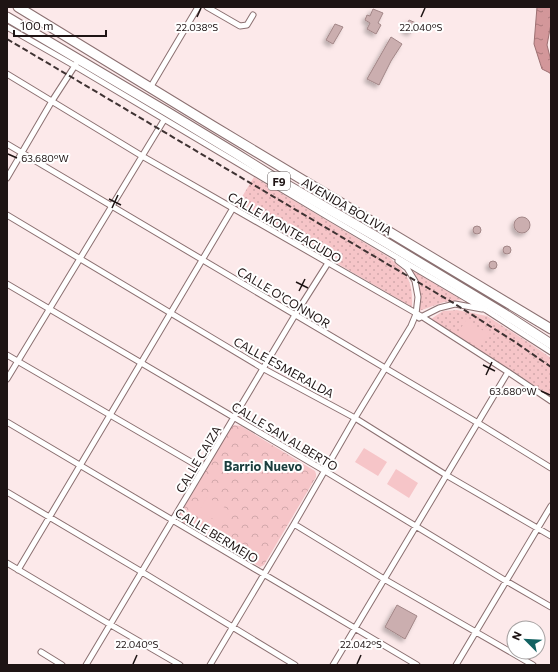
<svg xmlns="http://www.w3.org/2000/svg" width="558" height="672" font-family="Commissioner,sans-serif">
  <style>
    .grass { fill: url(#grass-dots) }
    .park { fill: url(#park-crowns) }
    .pitch { fill: #f6c5c8 }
    .water { fill: url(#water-ripples); stroke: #9d7072 }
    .building { fill: #cbaeaf; stroke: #a28687; filter: url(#shadow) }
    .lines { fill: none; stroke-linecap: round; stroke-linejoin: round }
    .street-casing { stroke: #8b7071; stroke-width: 7 }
    .highway-casing { stroke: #8b7071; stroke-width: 11 }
    .street { stroke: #fff; stroke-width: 5 }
    .highway { stroke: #fff; stroke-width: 9 }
    .rail { stroke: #3e3232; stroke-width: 2; stroke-dasharray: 6 3; stroke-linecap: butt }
    .ticks { fill: none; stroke: #1e1414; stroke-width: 1.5 }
    .labels { text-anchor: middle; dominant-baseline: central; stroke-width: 4; stroke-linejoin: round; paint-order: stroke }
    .shield { fill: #fff; stroke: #625a5a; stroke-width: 1 }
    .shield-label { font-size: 11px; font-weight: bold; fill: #1e1414 }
    .street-label { font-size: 12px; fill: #1e1414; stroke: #fff }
    .neighbourhood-label { font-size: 13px; font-weight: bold; fill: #1c3e3e; stroke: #fff }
    .ticks-label { font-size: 10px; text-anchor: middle; fill: #1e1414; stroke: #fff; stroke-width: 4; stroke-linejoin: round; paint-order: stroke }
  </style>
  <defs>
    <pattern id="grass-dots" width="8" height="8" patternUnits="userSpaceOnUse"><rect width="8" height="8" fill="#f6c5c8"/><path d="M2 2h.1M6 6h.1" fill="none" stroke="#d2a8ab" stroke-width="1.8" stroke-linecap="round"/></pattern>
    <pattern id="park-crowns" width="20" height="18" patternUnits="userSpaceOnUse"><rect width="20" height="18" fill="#f6c5c8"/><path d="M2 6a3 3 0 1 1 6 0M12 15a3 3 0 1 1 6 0" fill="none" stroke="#d2a8ab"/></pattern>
    <pattern id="water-ripples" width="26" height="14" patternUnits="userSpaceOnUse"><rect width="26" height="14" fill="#d3979a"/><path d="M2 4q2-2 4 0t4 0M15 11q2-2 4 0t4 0" fill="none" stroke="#ab7a7c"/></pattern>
    <filter id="shadow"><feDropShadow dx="-3" dy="3" stdDeviation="2" flood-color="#0004"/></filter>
  </defs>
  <rect width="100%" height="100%" fill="#fce9ea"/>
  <path class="grass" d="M254 177 390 258C408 275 413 281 412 307L237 205Z
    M413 271 462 300 444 302 419 311 421 296Z
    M457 310 487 316 531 344 551 358V396L431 319 443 311Z"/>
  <path class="park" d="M234 425 241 426 315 471 316 474V477L264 565 260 567 180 521V514L230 428Z"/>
  <path class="pitch" d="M466 320 489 334 479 348 457 334Z
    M364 448 387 462 378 476 355 462Z
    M396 469 418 483 409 498 387 484Z
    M207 497 230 511 222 524 199 511Z"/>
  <path class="water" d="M537 7H551V24L547 45 551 61V76L550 73 542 69 534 44Z"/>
  <path class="building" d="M373 9 383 13 378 23 381 25 376 34 367 29 370 23 365 20 367 15 370 16Z
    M409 20 416 23 411 33 404 30Z
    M335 24 343 27 333 44 326 40Z
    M391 37 402 44 391 61 379 85 367 79Z
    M514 225a8 8 0 1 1 16 0a8 8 0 1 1-16 0Z
    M473 230a4 4 0 1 1 8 0a4 4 0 1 1-8 0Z
    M503 250a4 4 0 1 1 8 0a4 4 0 1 1-8 0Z
    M489 265a4 4 0 1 1 8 0a4 4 0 1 1-8 0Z
    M397 605 417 616 405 639 385 627Z"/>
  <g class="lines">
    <defs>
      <path id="street" d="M207 7 240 26 247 25 253 15
        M7 27 75 66 330 218 486 310 551 352
        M7 74 142 156 421 316 508 372 551 401
        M150 88 198 7
        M7 144 478 423 551 468
        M7 178 52 101 76 64
        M7 215 264 369 355 418 446 475 551 536
        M7 284 325 471 506 581 551 607
        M419 318 439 308 455 304 482 309
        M7 355 203 469
        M7 379 164 120
        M7 422 417 665
        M7 492 142 572 295 665
        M294 524 384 579 533 665
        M7 563 111 625 180 665
        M18 570 233 208
        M41 652 62 665
        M86 665 295 315 328 263
        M210 665 294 524 355 418 411 326 416 314 418 297 415 281 407 268 398 261
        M333 665 508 372
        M456 665 551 506"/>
      <path id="highway" d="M18 7 213 126 551 329
        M7 17 169 113 235 153 275 178 375 236 503 313 551 344"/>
    </defs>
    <use href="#street" class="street-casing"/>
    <use href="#highway" class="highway-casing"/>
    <use href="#street" class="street"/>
    <use href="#highway" class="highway"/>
    <path class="rail" d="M7 39 455 304 515 342 551 367"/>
  </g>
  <path class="ticks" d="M197 17 201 8M421 17 425 8M8 154 17 158M109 199 121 205M112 208 118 195M296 282 308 288M299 291 305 279M483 365 495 371M486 375 492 362M541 391 550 395M133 664 137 655M357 664 361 655"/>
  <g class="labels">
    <rect class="shield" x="268" y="172" width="22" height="18" rx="3"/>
    <g class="shield-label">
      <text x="279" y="181">F9</text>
    </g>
    <g class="street-label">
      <text transform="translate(347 206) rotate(30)">AVENIDA BOLIVIA</text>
      <text transform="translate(285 227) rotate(30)">CALLE MONTEAGUDO</text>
      <text transform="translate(284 297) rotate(31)">CALLE O'CONNOR</text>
      <text transform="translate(284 367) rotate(29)">CALLE ESMERALDA</text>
      <text transform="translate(285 436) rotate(31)">CALLE SAN ALBERTO</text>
      <text transform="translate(198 459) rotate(-59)">CALLE CAIZA</text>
      <text transform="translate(217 535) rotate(31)">CALLE BERMEJO</text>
    </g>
    <g class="neighbourhood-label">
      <text x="263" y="466">Barrio Nuevo</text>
    </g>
  </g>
  <g class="ticks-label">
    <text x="197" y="31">22.038°S</text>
    <text x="421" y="31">22.040°S</text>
    <text x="45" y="162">63.680°W</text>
    <text x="513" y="395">63.680°W</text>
    <text x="137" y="648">22.040°S</text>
    <text x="361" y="648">22.042°S</text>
  </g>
  <rect width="558" height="672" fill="none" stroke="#1e1414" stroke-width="16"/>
  <g transform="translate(526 640) rotate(294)"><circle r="19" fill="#ffffff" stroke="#a5a1a1"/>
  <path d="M0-3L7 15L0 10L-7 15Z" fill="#126262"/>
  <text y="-6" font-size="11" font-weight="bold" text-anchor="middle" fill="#1e1414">N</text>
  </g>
  <path d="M14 30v6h92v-6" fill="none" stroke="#1e1414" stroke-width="2"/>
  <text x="20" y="30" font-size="12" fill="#1e1414" stroke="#ffffff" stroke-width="3" paint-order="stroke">100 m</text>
</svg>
